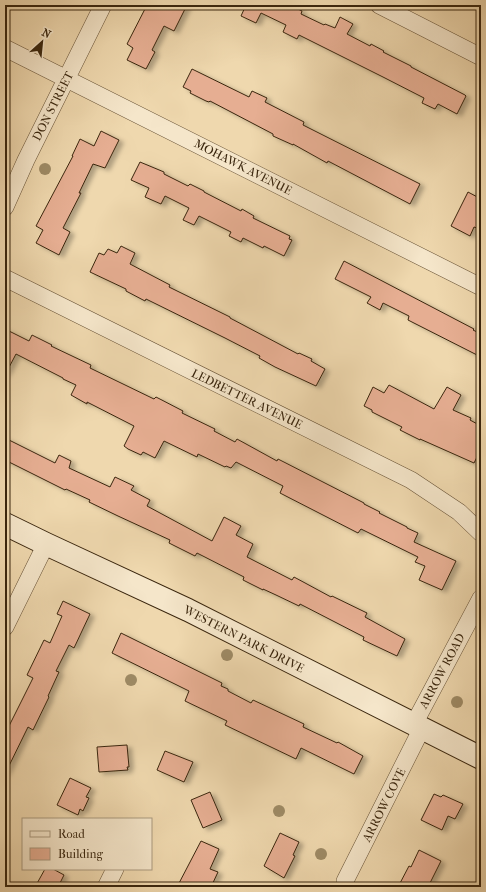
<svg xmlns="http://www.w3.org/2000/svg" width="486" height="892" font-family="'IM FELL French Canon',serif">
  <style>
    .building { fill: #e6ae92; stroke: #3a260e; filter: url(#shadow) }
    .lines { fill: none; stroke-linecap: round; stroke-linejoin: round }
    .street-casing { stroke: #675236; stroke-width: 18 }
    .secondary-casing { stroke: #3a260e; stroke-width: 24 }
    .street { stroke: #f5e6ca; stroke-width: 17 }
    .secondary { stroke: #f5e6ca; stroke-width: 22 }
    .tree { fill: #9e8b66 }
    .labels { text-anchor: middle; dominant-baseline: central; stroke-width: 3; stroke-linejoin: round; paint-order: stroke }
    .street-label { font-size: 12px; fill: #3a260e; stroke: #f5e6ca }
  </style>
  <defs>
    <filter id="shadow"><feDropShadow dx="4.5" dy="2.5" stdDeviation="2" flood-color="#0004"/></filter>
  </defs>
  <rect width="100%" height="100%" fill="#efd8ae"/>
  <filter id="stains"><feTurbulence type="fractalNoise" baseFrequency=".005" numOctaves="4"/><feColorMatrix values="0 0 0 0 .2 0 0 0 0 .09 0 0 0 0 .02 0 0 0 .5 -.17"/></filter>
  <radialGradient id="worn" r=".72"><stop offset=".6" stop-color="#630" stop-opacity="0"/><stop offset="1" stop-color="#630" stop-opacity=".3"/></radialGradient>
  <path class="building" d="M147 5H187L174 31 164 26 152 50 155 52 146 69 127 60 133 48 127 44Z
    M246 5H290L302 11 301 14 324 25 325 24 335 28 340 17 353 24 347 34 370 46 371 44 384 51 383 52 411 66V67L465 95 466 96 457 114 438 104 435 109 422 103 424 98 383 77 299 35 297 39 283 32 286 25 261 13 256 23 241 16Z
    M192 69 249 97 252 91 267 98 265 102 304 122 303 125 420 184 410 204 328 161 327 163 293 144V145L273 136V134L210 101 209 102 206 101 190 93 191 91 183 87Z
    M101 131 119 140 105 168 93 164 79 193H81L63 228 70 232 59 255 36 243 43 230 36 226 73 156H72L80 139 94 146Z
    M140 162 164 172V174L188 186 190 184 204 191V192L241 211 242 209 254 216 253 218 290 236 289 239 292 240 284 256 264 246 263 248 243 238 241 242 229 236 231 232 199 216 194 225 183 220 189 208 165 196 161 204 145 197 149 188 131 180Z
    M468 192 481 199V220L477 228 474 227 470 236 451 226Z
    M121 246 135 253 130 264 170 285 169 287 230 317V318L298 354 299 353 312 359 311 361 325 369 316 386 275 367 259 358 260 356 225 338 146 299 145 301 126 291V289L90 272 99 253 104 255 108 249 117 253Z
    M344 261 474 329 473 330 481 334V357L408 320 409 316 383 303 380 310 367 303 371 297 335 279Z
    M5 329 29 341 32 335 52 345 51 346 91 365 90 368 154 399 156 397 183 411 182 413 215 429 214 431 235 442 237 439 277 461 278 459 364 503V504L380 512 379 513 407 527V528L418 533 414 542 456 561 442 590 419 580 425 566 415 562 418 557 361 529 358 533 280 493 283 486 236 462 231 468 226 466 225 467 198 454 197 457 164 441 155 458 143 452 141 455 128 449 124 446 134 426 87 402V404L71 395 76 385 63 379V378L16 354 5 375Z
    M389 385 434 409 447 387 461 395 453 410 471 418 470 420 481 426V449L474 463 420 439V440L400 430 402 427 372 412V410L364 406 373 387 384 393Z
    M5 438 55 463 59 455 71 461 69 468 110 487 115 477 134 486 131 490 150 500 147 506 212 541 224 517 241 526 236 535 253 544 247 557 292 580 294 577 331 597 332 596 367 613 365 617 405 639 397 656 363 640 364 637 300 604 299 606 276 595 263 589V590L243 580 244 577 197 553 195 556 169 543 170 540 118 516 89 502 90 500 66 489 65 490 5 460Z
    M63 601 90 614 74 648 69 645 56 671 59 672 48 696 49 697 33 730 28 727 5 774V724L9 726 33 678 27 675 44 640 50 643 62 616 57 614Z
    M121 633 222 683 221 686 228 689V691L251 703 253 700 304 724 303 727 337 743 338 742 363 756 354 774 301 748 296 759 225 725 227 721 185 701 189 691 112 653Z
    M127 745 129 767H127L128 770 99 772 97 747Z
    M165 751 193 762 184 782 157 770Z
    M70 778 91 788 86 797 89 798 83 811 80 809 78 815 57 805Z
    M210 792 222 820 203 828 191 800Z
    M434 794 441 797 443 795 463 804 455 819 448 816 442 830 421 820Z
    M280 833 299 842 293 855 295 856 284 878 264 866Z
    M201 841 219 849 210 869 218 872 211 887H177Z
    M419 850 441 861 428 887H398L409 866 411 867Z
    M45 869H53L64 875 58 887H35Z"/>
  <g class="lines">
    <defs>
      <path id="street" d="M379 5 481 57
        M5 48 481 287
        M5 207 26 160 103 5
        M5 278 411 480 459 512 481 533
        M5 627 46 544
        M414 724 481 598
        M345 881 422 728
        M106 887 115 869"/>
      <path id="secondary" d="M5 524 46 544 188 610 481 758"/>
    </defs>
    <use href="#street" class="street-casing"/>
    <use href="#secondary" class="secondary-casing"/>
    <use href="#street" class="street"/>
    <use href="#secondary" class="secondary"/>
  </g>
  <g class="tree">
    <circle cx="45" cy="169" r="6"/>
    <circle cx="227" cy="655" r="6"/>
    <circle cx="131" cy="680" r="6"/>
    <circle cx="457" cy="702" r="6"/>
    <circle cx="279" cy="811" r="6"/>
    <circle cx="321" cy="854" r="6"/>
  </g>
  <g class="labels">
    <g class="street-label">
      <text transform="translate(53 106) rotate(-63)">DON STREET</text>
      <text transform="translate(243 167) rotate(27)">MOHAWK AVENUE</text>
      <text transform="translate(247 399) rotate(26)">LEDBETTER AVENUE</text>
      <text transform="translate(244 639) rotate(27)">WESTERN PARK DRIVE</text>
      <text transform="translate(442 671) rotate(-62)">ARROW ROAD</text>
      <text transform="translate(384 805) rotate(-63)">ARROW COVE</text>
    </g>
  </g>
  <rect width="486" height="892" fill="none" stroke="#efd8ae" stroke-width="20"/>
  <rect x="6" y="6" width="474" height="880" fill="none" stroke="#3a260e" stroke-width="2"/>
  <rect x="10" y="10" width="466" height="872" fill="none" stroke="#3a260e"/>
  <rect x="22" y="818" width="130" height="52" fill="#f5e6ca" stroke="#aa997f"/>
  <rect x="30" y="831" width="20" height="6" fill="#f5e6ca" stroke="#aa997f"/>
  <text x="58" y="838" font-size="12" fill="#3a260e">Road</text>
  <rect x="30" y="848" width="20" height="12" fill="#e6ae92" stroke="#aa997f"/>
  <text x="58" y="858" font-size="12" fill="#3a260e">Building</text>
  <g transform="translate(42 42) rotate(27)" stroke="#f5e6ca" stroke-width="3" paint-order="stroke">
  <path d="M0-3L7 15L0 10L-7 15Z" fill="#3a260e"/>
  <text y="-6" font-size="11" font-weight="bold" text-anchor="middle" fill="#3a260e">N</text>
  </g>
  <rect width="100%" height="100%" filter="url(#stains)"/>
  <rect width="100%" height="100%" fill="url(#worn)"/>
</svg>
